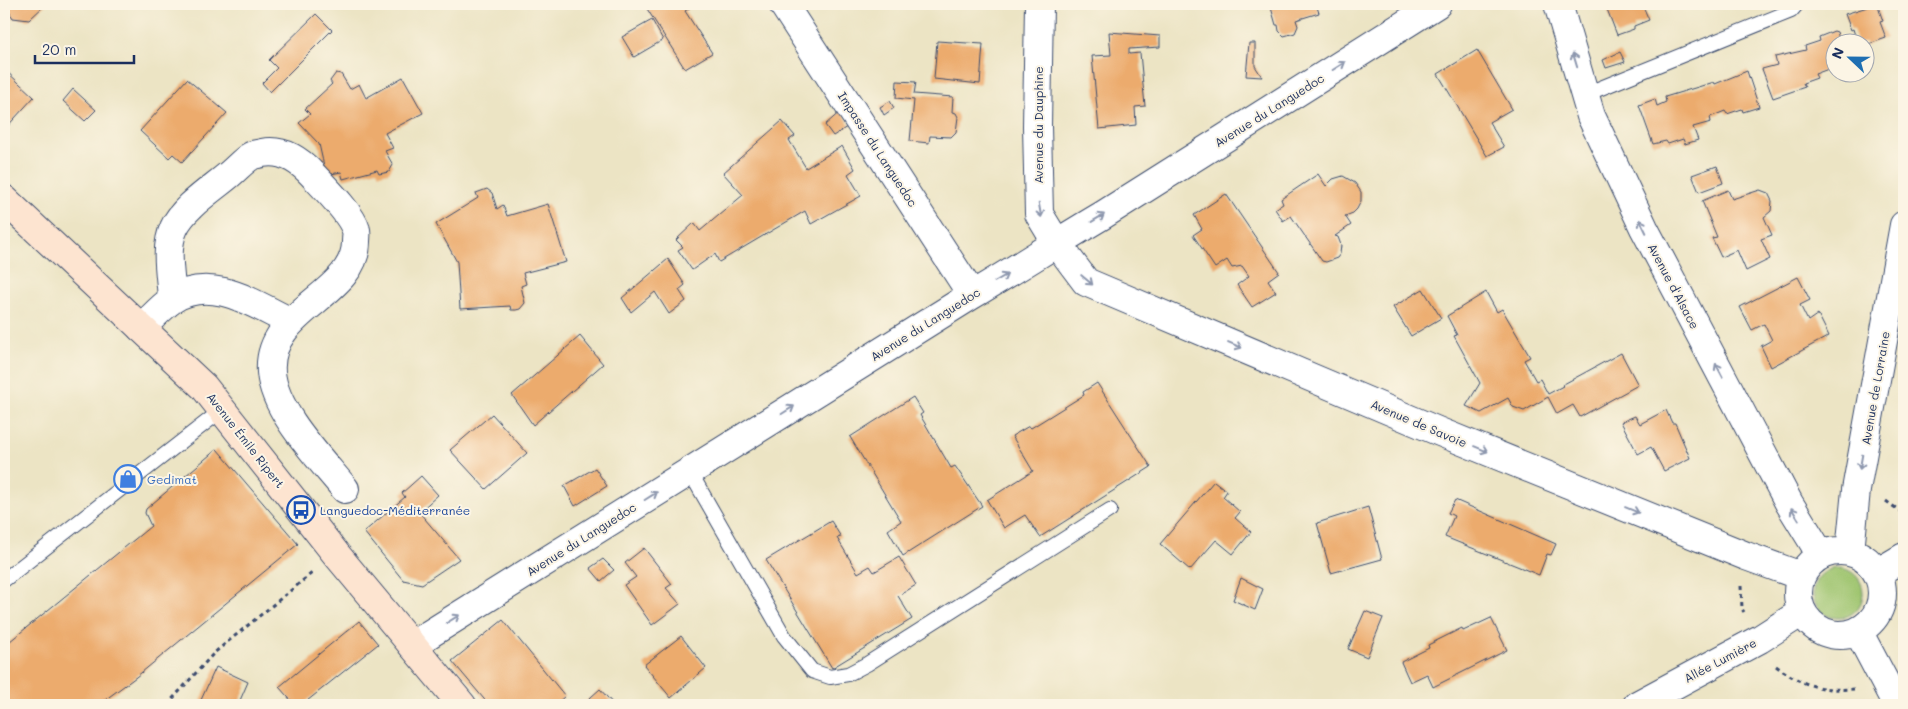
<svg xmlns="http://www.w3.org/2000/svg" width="1908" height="709" font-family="Mali,sans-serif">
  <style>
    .grass { fill: #9ec46e; stroke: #5c7a66 }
    .building { fill: #ecab6d }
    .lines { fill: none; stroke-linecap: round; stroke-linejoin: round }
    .service-casing { stroke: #3a4a6d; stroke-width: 16 }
    .minor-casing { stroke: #3a4a6d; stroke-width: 30 }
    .secondary-casing { stroke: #3a4a6d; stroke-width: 30 }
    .path { stroke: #3a4a6d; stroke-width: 3; stroke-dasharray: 4 4; stroke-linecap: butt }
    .service { stroke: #fff; stroke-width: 14 }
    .minor { stroke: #fff; stroke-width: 28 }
    .secondary { stroke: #fde4d0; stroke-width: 28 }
    .oneway { stroke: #8d97ae }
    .labels { text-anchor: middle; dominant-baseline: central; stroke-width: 4; stroke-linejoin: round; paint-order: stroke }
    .street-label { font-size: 12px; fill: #1b2f5e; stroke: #fcf5e5 }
    .shop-label { font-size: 12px; fill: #366cbe; stroke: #fcf5e5; text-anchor: start }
    .transit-label { font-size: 12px; fill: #164399; stroke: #fcf5e5; text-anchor: start }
  </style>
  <rect width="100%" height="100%" fill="#fcf5e5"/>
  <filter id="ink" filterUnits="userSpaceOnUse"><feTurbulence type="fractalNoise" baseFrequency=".02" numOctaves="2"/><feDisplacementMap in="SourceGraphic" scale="10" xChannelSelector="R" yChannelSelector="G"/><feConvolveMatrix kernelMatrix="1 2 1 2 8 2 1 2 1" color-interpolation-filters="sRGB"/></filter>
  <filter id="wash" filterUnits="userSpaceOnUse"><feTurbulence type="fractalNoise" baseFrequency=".0096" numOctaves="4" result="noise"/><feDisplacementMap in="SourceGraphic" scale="20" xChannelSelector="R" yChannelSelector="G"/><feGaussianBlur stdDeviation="1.12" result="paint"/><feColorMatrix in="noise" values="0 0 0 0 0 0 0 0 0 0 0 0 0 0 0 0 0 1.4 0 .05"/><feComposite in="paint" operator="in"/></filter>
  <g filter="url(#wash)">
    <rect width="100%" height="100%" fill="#ece4c4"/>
    <path class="grass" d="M1813 593a25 25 0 1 1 50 0a25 25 0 1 1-50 0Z"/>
    <g id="blocks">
      <path class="building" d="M4 4H46L29 20 13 18Z
        M644 4H695L685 11 712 53 685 69Z
        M1270 4H1316L1319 13 1296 20 1298 26 1295 33 1284 36 1279 31 1278 25H1276Z
        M1605 4H1642L1649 20 1634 26V29L1617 35Z
        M1877 4 1883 21 1880 22 1886 38 1866 45V42H1857L1853 29 1851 30 1845 14Z
        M316 14 332 30 270 92 262 83 277 68 269 60Z
        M652 20 663 40 634 57 622 37Z
        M1834 31 1837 32 1840 42H1836V71L1833 72 1831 68 1815 74 1817 78 1803 83 1805 87 1773 98 1762 69 1777 65 1775 57 1806 50 1805 46 1820 41 1819 37Z
        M1109 32 1160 36V47L1129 49V54L1140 53 1145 106 1135 107 1136 125 1099 129 1092 56 1111 55Z
        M937 41 983 44 980 84 934 79Z
        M1249 43H1255V66L1262 77 1246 76Z
        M1477 50 1512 109 1489 122 1504 147 1487 156 1438 74Z
        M1620 52 1625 62 1606 68 1603 60Z
        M4 69 34 97 4 130Z
        M1747 71 1759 107 1743 112 1742 109 1727 114 1725 111 1710 117 1711 122 1693 127 1698 140 1685 144 1683 139 1668 144 1666 141 1653 144 1639 105 1655 99 1657 106 1666 102 1665 97 1698 87 1714 82 1715 84Z
        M336 73 341 74 350 89 359 84 366 98 403 77 423 113 385 133 393 148 385 151 393 165 389 172 379 174 377 170 343 179 341 172 326 175 319 144 299 123 310 114 305 109 332 84 330 81Z
        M187 79 227 113 182 162 173 154 169 158 140 131Z
        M897 81 916 82 914 94 953 97 952 112 956 113 958 117 956 132 951 137 930 136 929 143 910 141 914 100 896 98Z
        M73 89 96 110 85 121 63 101Z
        M890 101 894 108 884 115 880 107Z
        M842 110 850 125 833 136 825 125Z
        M782 121 795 136 789 140 806 168 842 146 855 169 848 174 861 196 811 224 805 211 719 262 715 254 692 270 678 250 683 247 676 240 694 223 700 231 743 195 723 173Z
        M1717 166 1723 183 1699 192 1692 175Z
        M1318 174 1326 186 1333 179 1343 176 1355 183 1361 192V201L1357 209 1353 213 1345 216 1351 225 1335 236 1338 237 1341 245 1340 254 1337 258 1326 262 1322 261 1291 216 1283 221 1275 209 1283 204 1281 199Z
        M487 189 492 193 497 209 503 205 507 216 548 204 566 262 523 273 526 284 521 286 525 303 520 309 516 310H511L510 306 460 309 457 262 436 224 478 198 476 193Z
        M1728 190 1732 199 1760 190 1768 193 1772 201 1771 211 1764 217 1772 235 1761 239 1770 259 1746 271 1737 250 1721 257 1712 238 1717 237 1702 201Z
        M1226 194 1279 272 1268 280 1276 292 1252 307 1237 285 1249 276 1242 266 1232 268 1227 260 1215 268 1193 235 1202 229 1194 215Z
        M668 259 685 285 679 290 686 301 669 314 655 292 631 312 622 298Z
        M1798 277 1810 300 1800 305 1808 321 1818 314 1829 336 1771 367 1761 346 1772 340 1764 324 1752 330 1740 307Z
        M1423 289 1441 318 1411 336 1393 307Z
        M1486 292 1497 312 1502 309 1530 357 1524 360 1536 381 1540 379 1548 394 1563 386 1562 385 1621 353 1638 385 1580 417 1573 405 1557 414 1548 397 1524 411 1513 407 1508 398 1481 413 1466 406 1480 383 1454 336 1457 335 1447 316Z
        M580 336 603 364 533 425 512 395Z
        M1097 383 1151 467 1040 537 1025 515 1004 528 987 500 1033 471 1012 436 1029 426 1031 428 1084 395 1083 392Z
        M913 397 923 413 920 415 951 468 955 466 982 506 903 556 888 530 901 521 850 437Z
        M1666 410 1672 423H1675L1690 458 1664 471 1651 447 1638 454 1621 422 1635 416 1640 424Z
        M492 414 527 453 486 489 450 450Z
        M217 449 298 544 136 677 98 705H4V646L151 526 145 513 146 509Z
        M595 468 607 486 575 506 564 486Z
        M421 476 438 495 419 512 459 559 422 584 403 580 364 532 405 497 402 493Z
        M1214 481 1227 491 1223 497 1240 512 1235 518 1251 532 1233 554 1216 540 1190 570 1160 544Z
        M1455 500 1556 544 1551 555 1547 554 1539 575 1445 537 1454 516 1448 513Z
        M1368 507 1382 559 1331 573 1317 523Z
        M831 521 841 537 837 538 858 573 870 566 874 572 899 557 916 585 898 596 912 619 832 668 766 560Z
        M644 548 672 584 666 588 680 604 652 625 624 585 636 577 625 563Z
        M603 559 614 570 601 581 590 568Z
        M1241 578 1263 589 1255 610 1233 600Z
        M1365 611 1383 618 1367 657 1348 649Z
        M1491 618 1507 650 1433 687 1427 674 1410 682 1401 662 1429 648 1428 645 1462 628 1463 631Z
        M503 620 565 696 555 705H489L452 661Z
        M359 621 378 644 302 705H295L279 687Z
        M681 636 706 668 671 698 644 665Z
        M216 667 248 682 238 705H212L201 700Z
        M600 689 614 705H582Z"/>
    </g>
  </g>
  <g filter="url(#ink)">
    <use href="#blocks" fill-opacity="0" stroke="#3a4a6d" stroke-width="1"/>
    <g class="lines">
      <defs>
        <path id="service" d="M1586 94 1791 11 1797 4
          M690 472 784 636 812 671 830 677 848 674 867 664 1110 510
          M4 580 222 410"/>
        <path id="minor" d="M783 4 972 295
          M1039 4 1037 126 1039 214 1056 242 1086 282 1440 432 1746 556 1801 576
          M1558 4 1591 116 1644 228 1789 503 1821 555
          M172 299C171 277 164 249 174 228 183 207 214 188 231 173 237 168 244 160 251 156 254 154 259 154 262 153 282 149 299 160 312 174 324 187 351 213 356 230 357 233 356 238 356 242 356 295 266 310 271 372 274 412 320 458 345 489
          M141 328C151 319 161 307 173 299 212 274 255 305 291 322
          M1798 593a42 42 0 1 1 84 0a42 42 0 1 1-84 0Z
          M1850 552 1856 490 1904 225
          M1877 573 1904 557
          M1858 631 1897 705
          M412 645 972 295C1016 269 1059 241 1103 215L1437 4
          M1637 705 1760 639 1802 612"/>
        <path id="secondary" d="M4 199 204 387 336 554 462 705"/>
      </defs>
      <use href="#service" class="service-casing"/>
      <use href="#minor" class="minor-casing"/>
      <use href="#secondary" class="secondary-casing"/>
      <path class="path" d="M1886 501 1904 514
        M1741 586 1742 609 1744 612
        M1776 666C1803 686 1822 691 1854 689
        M167 705 214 653 312 573"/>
      <use href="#service" class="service"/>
      <use href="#minor" class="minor"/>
      <use href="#secondary" class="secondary"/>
    </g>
    <defs><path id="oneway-shaft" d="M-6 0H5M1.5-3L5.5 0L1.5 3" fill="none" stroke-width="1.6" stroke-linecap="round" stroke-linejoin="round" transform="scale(1.25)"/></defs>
    <g class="oneway">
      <use href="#oneway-shaft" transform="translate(1575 60) rotate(-107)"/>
      <use href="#oneway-shaft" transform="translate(1339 66) rotate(-32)"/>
      <use href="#oneway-shaft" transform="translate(1040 210) rotate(80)"/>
      <use href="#oneway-shaft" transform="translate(1098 218) rotate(-31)"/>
      <use href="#oneway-shaft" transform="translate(1643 226) rotate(-116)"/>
      <use href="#oneway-shaft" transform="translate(1001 278) rotate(-30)"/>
      <use href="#oneway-shaft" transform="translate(1087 280) rotate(40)"/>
      <use href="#oneway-shaft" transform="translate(1235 345) rotate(23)"/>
      <use href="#oneway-shaft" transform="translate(1719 370) rotate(-118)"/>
      <use href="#oneway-shaft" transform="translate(788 410) rotate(-32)"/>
      <use href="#oneway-shaft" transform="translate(1481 449) rotate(22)"/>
      <use href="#oneway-shaft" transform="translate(1861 462) rotate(100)"/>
      <use href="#oneway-shaft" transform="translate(651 496) rotate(-32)"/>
      <use href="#oneway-shaft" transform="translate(1632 510) rotate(22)"/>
      <use href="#oneway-shaft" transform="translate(1795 514) rotate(-122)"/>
      <use href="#oneway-shaft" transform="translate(453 619) rotate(-32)"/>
    </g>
  </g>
  <defs>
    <symbol id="shop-ring" viewBox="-11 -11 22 22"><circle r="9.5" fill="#fcf5e5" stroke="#3f7fe0" stroke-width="1.5"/><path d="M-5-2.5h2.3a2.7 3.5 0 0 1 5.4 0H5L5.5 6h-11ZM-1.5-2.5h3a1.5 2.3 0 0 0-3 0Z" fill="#3f7fe0"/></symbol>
    <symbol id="bus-ring" viewBox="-11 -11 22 22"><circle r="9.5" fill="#fcf5e5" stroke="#1a4fb4" stroke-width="1.5"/><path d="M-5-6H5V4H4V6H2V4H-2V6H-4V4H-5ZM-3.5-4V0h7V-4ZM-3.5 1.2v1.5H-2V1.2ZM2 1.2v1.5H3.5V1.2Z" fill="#1a4fb4"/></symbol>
  </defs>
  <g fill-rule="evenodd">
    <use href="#shop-ring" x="112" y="463" width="32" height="32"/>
    <use href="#bus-ring" x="285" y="494" width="32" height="32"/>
  </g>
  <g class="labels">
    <g class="street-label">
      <text transform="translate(1269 110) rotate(-32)">Avenue du Languedoc</text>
      <text transform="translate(1038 125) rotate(-90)">Avenue du Dauphine</text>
      <text transform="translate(878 149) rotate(57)">Impasse du Languedoc</text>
      <text transform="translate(1674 286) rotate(62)">Avenue d'Alsace</text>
      <text transform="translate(925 324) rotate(-32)">Avenue du Languedoc</text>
      <text transform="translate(1875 388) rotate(-80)">Avenue de Lorraine</text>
      <text transform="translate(1419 423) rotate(23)">Avenue de Savoie</text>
      <text transform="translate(246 440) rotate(52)">Avenue Émile Ripert</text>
      <text transform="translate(581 539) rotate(-32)">Avenue du Languedoc</text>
      <text transform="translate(1720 660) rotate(-28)">Allée Lumière</text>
    </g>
    <g class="shop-label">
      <text x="147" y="479">Gedimat</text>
    </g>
    <g class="transit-label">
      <text x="320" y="510">Languedoc-Méditerranée</text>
    </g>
  </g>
  <rect width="1908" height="709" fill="none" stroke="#fcf5e5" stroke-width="20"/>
  <g transform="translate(1850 58) rotate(292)"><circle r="24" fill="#fcf5e5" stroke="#a2a6af"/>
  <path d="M0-4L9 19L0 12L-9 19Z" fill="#1f6fb2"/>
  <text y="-8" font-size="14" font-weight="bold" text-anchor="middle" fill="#1b2f5e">N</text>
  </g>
  <path d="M35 55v8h99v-8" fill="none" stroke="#1b2f5e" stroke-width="2.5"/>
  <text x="42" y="55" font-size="15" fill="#1b2f5e" stroke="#fcf5e5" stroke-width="4" paint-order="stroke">20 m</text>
</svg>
